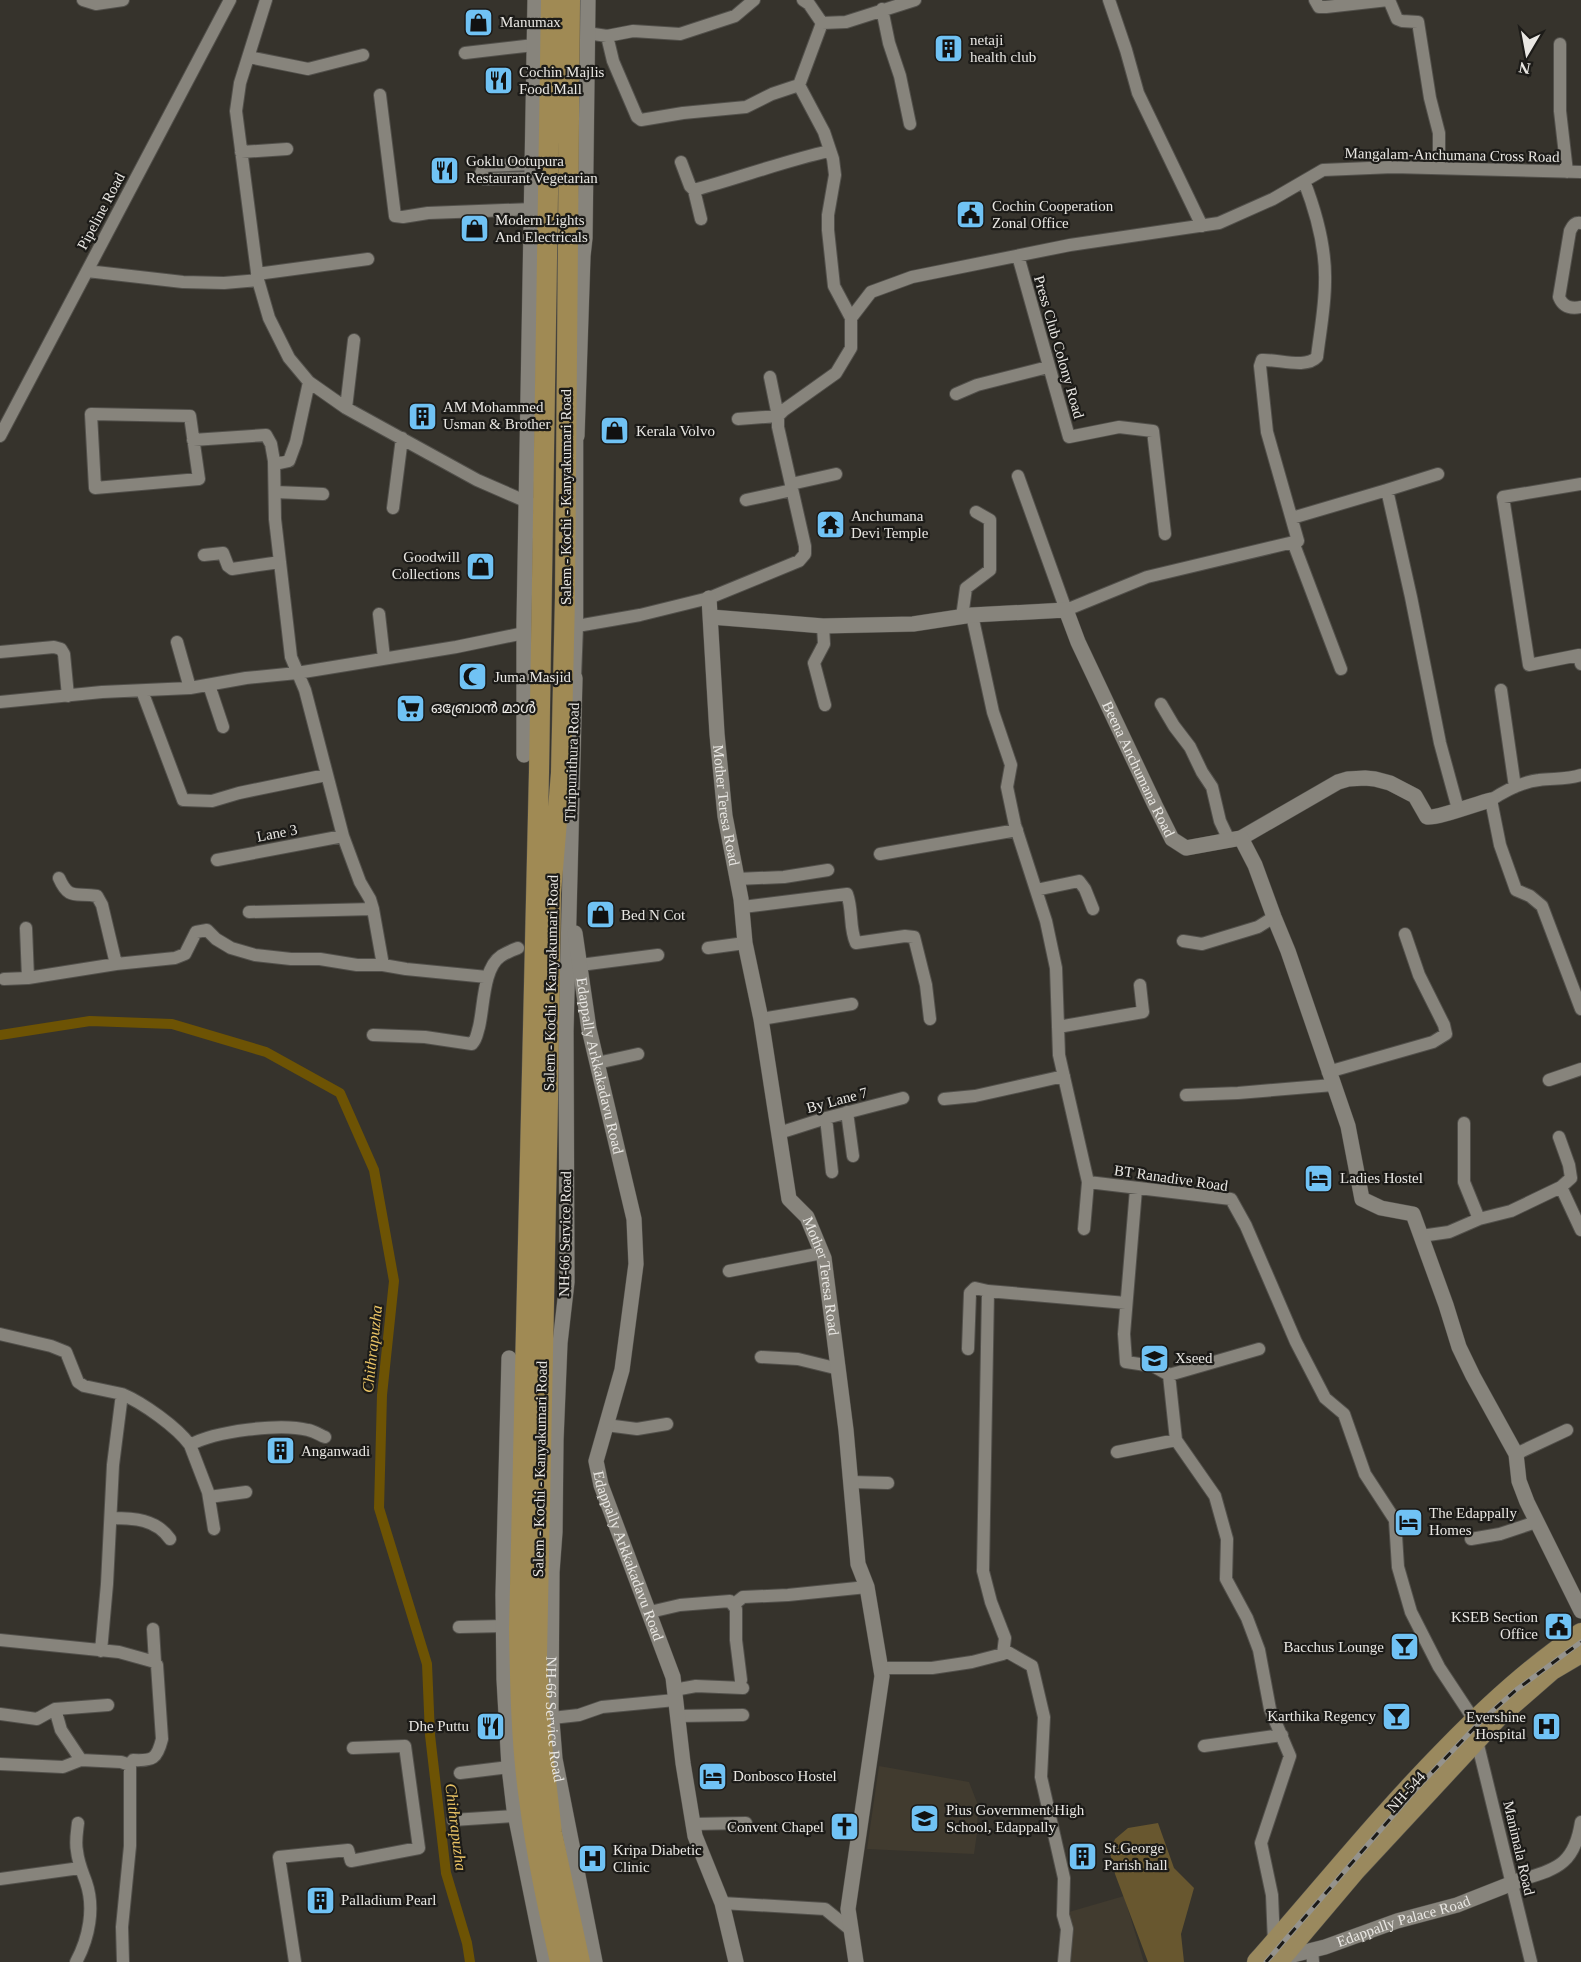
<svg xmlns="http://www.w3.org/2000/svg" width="1581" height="1962" font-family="'Times New Roman','Noto Sans Malayalam',serif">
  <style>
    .built { fill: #413b2f }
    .green { fill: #68572f }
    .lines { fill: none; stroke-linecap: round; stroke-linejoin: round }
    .canal { stroke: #6d5304; stroke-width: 10 }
    .minor-casing { stroke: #52504b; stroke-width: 14 }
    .tertiary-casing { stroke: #52504b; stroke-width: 16 }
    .primary-casing { stroke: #52504b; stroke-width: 21 }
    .trunk-casing { stroke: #52504b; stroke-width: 21 }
    .minor { stroke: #87847c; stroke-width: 12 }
    .tertiary { stroke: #87847c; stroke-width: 15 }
    .primary { stroke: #9a895e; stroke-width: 20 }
    .trunk { stroke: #a08a54; stroke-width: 20 }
    .rail-casing { stroke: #95938d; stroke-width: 5 }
    .rail { stroke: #1c1b18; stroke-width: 3; stroke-dasharray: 9; stroke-linecap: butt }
    .labels { text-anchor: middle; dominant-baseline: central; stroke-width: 4.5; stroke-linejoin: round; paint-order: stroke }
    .poi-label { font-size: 15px; fill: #e9e7e3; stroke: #1c1b18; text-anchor: start }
    .street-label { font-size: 15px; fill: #e9e7e3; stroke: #1c1b18 }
    .water-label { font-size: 16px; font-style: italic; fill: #ebc465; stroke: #1c1b18 }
  </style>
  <rect width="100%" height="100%" fill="#36332c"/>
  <path class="built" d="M879 1766 969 1782 978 1805 977 1833 974 1854 867 1849Z
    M1124 1896 1144 1962H1070L1072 1936 1069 1912Z"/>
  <path class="green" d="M1158 1823 1174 1868 1194 1888 1181 1934 1184 1962H1148L1115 1874 1110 1853 1115 1839 1128 1828Z"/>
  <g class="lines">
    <path class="canal" d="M0 1035 90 1021 172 1024 266 1052 340 1093 374 1170 394 1281 382 1395 379 1508 427 1664 430 1735 446 1873 467 1943 470 1962"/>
    <defs>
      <path id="minor" d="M83 0 96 4 123 0
        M266 0 240 83 236 111 258 280 269 318 289 358 309 382 346 408 477 480 532 504
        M803 0 809 4 822 23
        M1109 0 1126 50 1138 93 1202 226
        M1315 0 1319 7H1326L1388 0
        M1389 0 1397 19 1402 21 1418 22 1430 98 1439 133V168
        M882 9 889 43 900 76 910 124
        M587 33 607 36 633 31 680 34 735 16 754 0
        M1560 44V111L1567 172
        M465 53 534 45
        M249 57 308 69 363 55
        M799 85 822 23 846 22 915 0
        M380 95 395 216 403 217 428 213 533 209
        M241 152 287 149
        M681 162 690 186 694 190
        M533 178 485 179 481 173 484 166 533 164
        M701 219 694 190C739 178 784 161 829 151
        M1581 223C1575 222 1573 225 1570 231L1559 297C1563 307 1571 309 1581 307
        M1018 256 1069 437 1119 427 1153 431 1165 534
        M87 271 183 282 224 283 258 280
        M257 274 368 259
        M851 318 871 292 912 277 1070 245 1219 223 1273 199 1323 170 1393 167 1581 172
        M956 394 977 385 1048 367
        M346 408 354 340
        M91 414 190 416 199 479 95 488Z
        M738 419 778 416 770 377
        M0 436 230 0
        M193 440 266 435 271 444 274 461
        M1018 476 1066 610 1147 577 1298 541 1267 432 1260 366 1262 360C1278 359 1306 369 1317 357 1320 332 1325 307 1325 282 1326 248 1316 212 1304 181
        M791 484 836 474
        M1581 484 1503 497 1529 665 1579 655 1581 664
        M1387 490 1438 474
        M275 492 323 494
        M746 500 792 490
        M393 508 402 438
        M1292 518 1387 490 1411 597 1440 743 1458 809
        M1293 542 1341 669
        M204 555 223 553 228 566 232 569 280 562
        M379 614 384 658
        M972 615 993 712 1011 765 1007 787 1015 825 1046 921 1056 968 1059 1055 1088 1182 1231 1199 1246 1226 1296 1342 1325 1398 1344 1414 1365 1474 1395 1520 1398 1567 1411 1612 1439 1667 1474 1720 1477 1741 1531 1962
        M962 617 966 588 990 570V520L976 512
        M577 626 640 615 709 598 799 561 805 554V546L778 427V416L784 410 836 373 851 348V318L834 286 828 230V215L835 175 833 159 824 132 799 85 772 94 746 107 683 113 641 120 637 117 613 61 607 36
        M823 626 824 644 814 663 825 705
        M177 642 190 688
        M0 652 54 647 61 649 64 654 68 696
        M575 678 577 626V436
        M209 685 223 727
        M1501 690 1515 787
        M142 691 183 800 212 801 239 793 326 775
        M0 702 102 692 190 688 246 678 297 673 456 647 524 633
        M1161 704 1174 726 1190 747 1202 772 1212 787 1220 821 1229 840
        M1581 775C1567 780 1553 778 1539 780 1521 782 1506 790 1491 800L1500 845 1516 890 1530 896 1542 906 1581 1009
        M880 854 1017 830
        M217 860 343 836
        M59 878C69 901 76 892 97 896L102 905 116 964
        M737 879 784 877 828 870
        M1036 890 1079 881 1085 889 1093 909
        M743 907 847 894C853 910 849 928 856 943L905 936 914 937 926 985 930 1019
        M373 909 383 965
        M249 912 373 909 370 899 360 882 343 836 305 690 291 657 275 519 274 461 280 463 289 461 296 442 309 382
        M26 928 28 978
        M1183 941 1202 944 1258 927 1274 917
        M708 948 745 943
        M580 965 658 955
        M4 979 28 978 116 964 175 958 185 954 196 932 207 930 216 939 231 948 255 955 291 959H320L357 965H383L406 969 487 977
        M761 1019 852 1004
        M1058 1027 1143 1012 1140 985
        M373 1035 425 1037 472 1044C477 1039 477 1033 479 1027 484 1006 483 968 501 956 506 953 512 950 518 948
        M597 1063 638 1054
        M1328 1072 1433 1042 1446 1034 1444 1025 1419 975 1405 934
        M1549 1080 1581 1069
        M1186 1095 1238 1093 1333 1085
        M944 1099 975 1096 1064 1076
        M847 1112 853 1156
        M826 1118 832 1172
        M1464 1123V1182L1479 1219
        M779 1133 826 1118 903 1098
        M1561 1187 1581 1230
        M1136 1189 1124 1334 1126 1362 1153 1366 1169 1375 1176 1440 1215 1496 1227 1539 1226 1579 1247 1618 1259 1650 1270 1709 1290 1756 1261 1843 1272 1895 1274 1943
        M1084 1229 1088 1182
        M1421 1236 1449 1232 1479 1219 1511 1211 1561 1187 1571 1178 1569 1165 1559 1137
        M729 1271 822 1253
        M0 1334 51 1346 66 1352 78 1382 84 1386 122 1394 113 1465 107 1584 101 1651
        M968 1349 970 1293 975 1288 988 1291
        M761 1357 798 1359 839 1369
        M1169 1375 1259 1349
        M122 1394C143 1403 177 1427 190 1445 215 1431 280 1423 308 1430 314 1431 320 1435 325 1437
        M606 1425 637 1429 667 1424
        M190 1445 208 1492 214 1529
        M1117 1452 1176 1440
        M1516 1454 1567 1430
        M851 1482 888 1483
        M209 1497 246 1492
        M111 1518C134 1518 156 1519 170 1539
        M1471 1539 1500 1534 1536 1522
        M733 1605 743 1597 788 1595 867 1587
        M650 1612 680 1605 730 1601 736 1609V1640L741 1680
        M459 1627 504 1626
        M153 1629 155 1662
        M0 1640 119 1652 155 1662 157 1665 162 1739C157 1759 153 1761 133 1760L130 1765V1846L122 1927 123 1962
        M1004 1650 1032 1666 1044 1717 1041 1777 1064 1878 1063 1915 1067 1929 1064 1962
        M881 1668H932L972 1662 1003 1654 1005 1638 991 1602 983 1571 988 1291 1126 1303
        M674 1690 696 1686 743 1688
        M55 1709 61 1730 81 1760 121 1762 130 1765
        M0 1714 37 1719 55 1709 108 1705
        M677 1716 743 1715
        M552 1718 579 1715 602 1707 675 1700
        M1204 1746 1282 1735
        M0 1764 63 1767 81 1760
        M460 1773 509 1767
        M453 1820 515 1816
        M693 1824 746 1823
        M0 1879 80 1868
        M1523 1879C1560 1869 1575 1861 1581 1822
        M722 1903 825 1909 851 1930
        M1312 1950 1313 1962
        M76 1962C89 1938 95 1908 86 1882 82 1871 78 1862 77 1851 75 1842 77 1832 78 1823
        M295 1962 279 1857 348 1850 351 1861 419 1848 405 1746 353 1748"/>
      <g id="tertiary">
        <path d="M577 436 583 256 585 238 588 0"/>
        <path id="s1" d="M709 598 717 734 725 816 741 899 745 943 761 1019 789 1199 807 1217 824 1258 846 1430 858 1564 867 1587 882 1676 848 1909 856 1962"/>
        <path id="s2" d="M711 617 823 626 913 624 972 615 1066 610 1078 642 1155 805 1172 839 1186 848 1241 838 1338 782 1348 779 1365 778 1375 779 1390 783 1415 796 1427 817C1436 819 1478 803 1491 800"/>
        <path id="s3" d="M575 678 566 1031 567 1282 560 1343 556 1440 555 1532 552 1572 551 1709 555 1759 595 1962"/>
        <path d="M524 755V623L535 0"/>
        <path d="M1241 838 1255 865 1274 917 1288 951 1348 1126 1362 1199 1381 1208 1413 1214 1446 1305 1459 1347 1473 1376 1516 1454 1519 1481 1527 1502 1581 1611"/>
        <path id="s4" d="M575 933 589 1029 634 1219 636 1264 622 1370 596 1461 601 1485 673 1677 683 1763 695 1836 722 1903 736 1962"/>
        <path d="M509 1358 503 1595 504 1679 509 1767 514 1809 545 1962"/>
        <path id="s5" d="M1281 1958 1325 1947 1397 1921 1457 1905 1523 1879"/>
      </g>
      <path id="primary" d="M1257 1962C1320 1891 1379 1817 1446 1749 1487 1707 1531 1666 1581 1633
        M1278 1962 1355 1871 1498 1717 1552 1670 1581 1653"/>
      <path id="trunk" d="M551 0 539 772 519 1629C520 1686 521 1743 529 1799 536 1854 548 1908 560 1962
        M570 0 565 597 561 773 551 893 548 1099 537 1656 542 1745 552 1833 580 1962"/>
    </defs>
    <use href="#minor" class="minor-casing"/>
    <use href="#tertiary" class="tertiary-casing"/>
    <use href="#primary" class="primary-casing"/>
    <use href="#trunk" class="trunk-casing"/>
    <use href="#minor" class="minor"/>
    <use href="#tertiary" class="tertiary"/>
    <use href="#primary" class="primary"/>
    <use href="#trunk" class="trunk"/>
    <defs>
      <path id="rail" d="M1266 1962 1416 1789 1480 1722 1516 1690 1581 1642"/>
    </defs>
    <use href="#rail" class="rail-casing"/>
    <use href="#rail" class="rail"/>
  </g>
  <defs>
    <symbol id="shop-square" viewBox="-11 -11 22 22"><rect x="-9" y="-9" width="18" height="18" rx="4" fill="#70c2f4" stroke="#1c1b18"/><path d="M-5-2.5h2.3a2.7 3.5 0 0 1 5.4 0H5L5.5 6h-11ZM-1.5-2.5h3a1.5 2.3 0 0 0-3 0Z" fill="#111"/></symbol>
    <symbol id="building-square" viewBox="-11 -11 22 22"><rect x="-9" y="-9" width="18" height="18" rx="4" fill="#70c2f4" stroke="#1c1b18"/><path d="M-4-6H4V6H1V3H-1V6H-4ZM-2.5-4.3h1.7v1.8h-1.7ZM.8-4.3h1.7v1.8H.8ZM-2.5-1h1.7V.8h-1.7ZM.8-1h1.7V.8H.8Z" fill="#111"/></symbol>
    <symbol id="restaurant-square" viewBox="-11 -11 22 22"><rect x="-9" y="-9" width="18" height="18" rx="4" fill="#70c2f4" stroke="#1c1b18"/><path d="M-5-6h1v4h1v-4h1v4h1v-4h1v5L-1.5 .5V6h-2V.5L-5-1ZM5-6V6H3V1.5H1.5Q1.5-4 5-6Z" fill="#111"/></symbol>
    <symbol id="civic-square" viewBox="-11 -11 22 22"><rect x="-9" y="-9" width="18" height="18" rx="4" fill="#70c2f4" stroke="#1c1b18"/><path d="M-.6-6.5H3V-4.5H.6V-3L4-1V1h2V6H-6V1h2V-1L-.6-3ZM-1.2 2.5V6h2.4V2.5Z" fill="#111"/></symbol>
    <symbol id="temple-square" viewBox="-11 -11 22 22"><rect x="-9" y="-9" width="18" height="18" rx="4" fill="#70c2f4" stroke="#1c1b18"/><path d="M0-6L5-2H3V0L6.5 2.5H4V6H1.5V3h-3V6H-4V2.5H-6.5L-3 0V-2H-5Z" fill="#111"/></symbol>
    <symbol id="mosque-square" viewBox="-11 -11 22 22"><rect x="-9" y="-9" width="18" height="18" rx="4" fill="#70c2f4" stroke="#1c1b18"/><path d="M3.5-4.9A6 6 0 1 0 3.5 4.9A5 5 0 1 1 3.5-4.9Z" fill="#111"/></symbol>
    <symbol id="supermarket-square" viewBox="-11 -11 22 22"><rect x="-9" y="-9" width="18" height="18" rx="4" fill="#70c2f4" stroke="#1c1b18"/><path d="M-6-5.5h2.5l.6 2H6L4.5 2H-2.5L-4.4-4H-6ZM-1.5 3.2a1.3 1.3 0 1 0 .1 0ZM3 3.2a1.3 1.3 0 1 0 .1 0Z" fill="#111"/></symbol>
    <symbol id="hotel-square" viewBox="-11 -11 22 22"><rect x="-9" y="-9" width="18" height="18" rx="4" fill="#70c2f4" stroke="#1c1b18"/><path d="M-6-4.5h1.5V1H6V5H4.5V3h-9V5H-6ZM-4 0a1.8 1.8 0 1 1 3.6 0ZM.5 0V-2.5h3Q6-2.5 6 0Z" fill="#111"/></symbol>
    <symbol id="school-square" viewBox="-11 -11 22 22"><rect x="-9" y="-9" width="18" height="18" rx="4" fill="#70c2f4" stroke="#1c1b18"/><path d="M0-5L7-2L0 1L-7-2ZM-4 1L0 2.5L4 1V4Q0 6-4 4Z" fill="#111"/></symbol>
    <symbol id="bar-square" viewBox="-11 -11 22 22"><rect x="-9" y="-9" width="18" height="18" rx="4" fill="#70c2f4" stroke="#1c1b18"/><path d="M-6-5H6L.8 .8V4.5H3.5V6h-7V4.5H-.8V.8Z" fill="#111"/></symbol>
    <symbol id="hospital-square" viewBox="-11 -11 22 22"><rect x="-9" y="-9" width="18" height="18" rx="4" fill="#70c2f4" stroke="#1c1b18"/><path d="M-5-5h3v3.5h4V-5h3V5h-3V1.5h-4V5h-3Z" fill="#111"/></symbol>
    <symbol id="church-square" viewBox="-11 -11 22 22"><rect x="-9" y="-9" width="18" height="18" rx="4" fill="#70c2f4" stroke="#1c1b18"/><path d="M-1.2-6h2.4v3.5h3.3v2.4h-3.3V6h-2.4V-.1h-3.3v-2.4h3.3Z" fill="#111"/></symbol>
  </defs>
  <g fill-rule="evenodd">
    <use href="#shop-square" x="462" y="6" width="33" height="33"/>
    <use href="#building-square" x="932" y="32" width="33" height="33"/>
    <use href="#restaurant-square" x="482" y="64" width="33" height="33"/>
    <use href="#restaurant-square" x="428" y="154" width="33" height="33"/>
    <use href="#civic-square" x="954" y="198" width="33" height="33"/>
    <use href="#shop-square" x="458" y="212" width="33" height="33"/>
    <use href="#building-square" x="406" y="400" width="33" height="33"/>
    <use href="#shop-square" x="598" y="414" width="33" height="33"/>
    <use href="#temple-square" x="814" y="508" width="33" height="33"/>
    <use href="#shop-square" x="464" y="550" width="33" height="33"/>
    <use href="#mosque-square" x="456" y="660" width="33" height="33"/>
    <use href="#supermarket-square" x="394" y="692" width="33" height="33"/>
    <use href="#shop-square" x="584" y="898" width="33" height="33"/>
    <use href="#hotel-square" x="1302" y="1162" width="33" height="33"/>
    <use href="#school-square" x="1138" y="1342" width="33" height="33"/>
    <use href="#building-square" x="264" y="1434" width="33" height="33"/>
    <use href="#hotel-square" x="1392" y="1506" width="33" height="33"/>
    <use href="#civic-square" x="1542" y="1610" width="33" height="33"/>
    <use href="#bar-square" x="1388" y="1630" width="33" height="33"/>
    <use href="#bar-square" x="1380" y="1700" width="33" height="33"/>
    <use href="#restaurant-square" x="474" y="1710" width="33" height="33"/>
    <use href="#hospital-square" x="1530" y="1710" width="33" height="33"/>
    <use href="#hotel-square" x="696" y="1760" width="33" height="33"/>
    <use href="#school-square" x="908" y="1802" width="33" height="33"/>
    <use href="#church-square" x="828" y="1810" width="33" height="33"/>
    <use href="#building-square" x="1066" y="1840" width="33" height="33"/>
    <use href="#hospital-square" x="576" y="1842" width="33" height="33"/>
    <use href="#building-square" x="304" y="1884" width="33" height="33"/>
  </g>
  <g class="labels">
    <g class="poi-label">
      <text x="500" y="22">Manumax</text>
      <text x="970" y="40">netaji<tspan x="970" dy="17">health club</tspan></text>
      <text x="519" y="72">Cochin Majlis<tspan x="519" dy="17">Food Mall</tspan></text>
      <text x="466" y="161">Goklu Ootupura<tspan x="466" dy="17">Restaurant Vegetarian</tspan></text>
      <text x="992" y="206">Cochin Cooperation<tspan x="992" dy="17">Zonal Office</tspan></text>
      <text x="495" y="220">Modern Lights<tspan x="495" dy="17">And Electricals</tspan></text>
      <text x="443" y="407">AM Mohammed<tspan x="443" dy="17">Usman &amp; Brother</tspan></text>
      <text x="636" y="431">Kerala Volvo</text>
      <text x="851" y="516">Anchumana<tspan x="851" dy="17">Devi Temple</tspan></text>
      <text x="460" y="557" text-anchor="end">Goodwill<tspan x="460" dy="17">Collections</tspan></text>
      <text x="494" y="677">Juma Masjid</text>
      <text x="431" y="708">ഒബ്രോൻ മാൾ</text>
      <text x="621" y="915">Bed N Cot</text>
      <text x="1340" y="1178">Ladies Hostel</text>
      <text x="1175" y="1358">Xseed</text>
      <text x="301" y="1451">Anganwadi</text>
      <text x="1429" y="1513">The Edappally<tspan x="1429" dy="17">Homes</tspan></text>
      <text x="1538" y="1617" text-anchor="end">KSEB Section<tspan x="1538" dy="17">Office</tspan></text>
      <text x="1384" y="1647" text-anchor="end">Bacchus Lounge</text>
      <text x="1376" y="1716" text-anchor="end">Karthika Regency</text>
      <text x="1526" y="1717" text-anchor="end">Evershine<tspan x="1526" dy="17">Hospital</tspan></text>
      <text x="469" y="1726" text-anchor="end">Dhe Puttu</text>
      <text x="733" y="1776">Donbosco Hostel</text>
      <text x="946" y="1810">Pius Government High<tspan x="946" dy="17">School, Edappally</tspan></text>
      <text x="824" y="1827" text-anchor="end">Convent Chapel</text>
      <text x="1104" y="1848">St.George<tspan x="1104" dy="17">Parish hall</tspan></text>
      <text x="613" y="1850">Kripa Diabetic<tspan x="613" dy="17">Clinic</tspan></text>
      <text x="341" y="1900">Palladium Pearl</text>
    </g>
    <g class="street-label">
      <text transform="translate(1452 155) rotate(1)">Mangalam-Anchumana Cross Road</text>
      <text transform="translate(101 211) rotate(-62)">Pipeline Road</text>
      <text transform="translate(1059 347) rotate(74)">Press Club Colony Road</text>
      <text transform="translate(566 497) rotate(-90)">Salem - Kochi - Kanyakumari Road</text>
      <text transform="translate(572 762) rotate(-88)">Thripunithura Road</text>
      <text stroke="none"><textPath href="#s2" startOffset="531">Beena Anchumana Road</textPath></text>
      <text stroke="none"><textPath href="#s1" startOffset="208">Mother Teresa Road</textPath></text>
      <text transform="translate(277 833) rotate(-11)">Lane 3</text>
      <text transform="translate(551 983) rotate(-89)">Salem - Kochi - Kanyakumari Road</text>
      <text stroke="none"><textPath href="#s4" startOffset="135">Edappally Arkkakadavu Road</textPath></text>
      <text transform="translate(837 1100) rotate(-15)">By Lane 7</text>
      <text transform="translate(1171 1178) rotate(8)">BT Ranadive Road</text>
      <text transform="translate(565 1234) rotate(-89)">NH-66 Service Road</text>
      <text stroke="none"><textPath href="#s1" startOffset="694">Mother Teresa Road</textPath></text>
      <text transform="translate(540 1469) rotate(-89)">Salem - Kochi - Kanyakumari Road</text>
      <text stroke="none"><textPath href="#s4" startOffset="639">Edappally Arkkakadavu Road</textPath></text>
      <text stroke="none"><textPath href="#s3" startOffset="1042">NH-66 Service Road</textPath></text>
      <text transform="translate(1406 1792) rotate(-48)">NH-544</text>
      <text transform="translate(1519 1848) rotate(77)">Manimala Road</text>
      <text stroke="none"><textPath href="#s5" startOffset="128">Edappally Palace Road</textPath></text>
    </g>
    <g class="water-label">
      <text transform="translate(372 1349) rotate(-84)">Chithrapuzha</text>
      <text transform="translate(456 1827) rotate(83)">Chithrapuzha</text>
    </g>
  </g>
  <g transform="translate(1527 54) rotate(190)" stroke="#1c1b18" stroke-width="4.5" paint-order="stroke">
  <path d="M0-4.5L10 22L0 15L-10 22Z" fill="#e9e7e3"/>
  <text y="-9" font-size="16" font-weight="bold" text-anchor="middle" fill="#e9e7e3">N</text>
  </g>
</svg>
